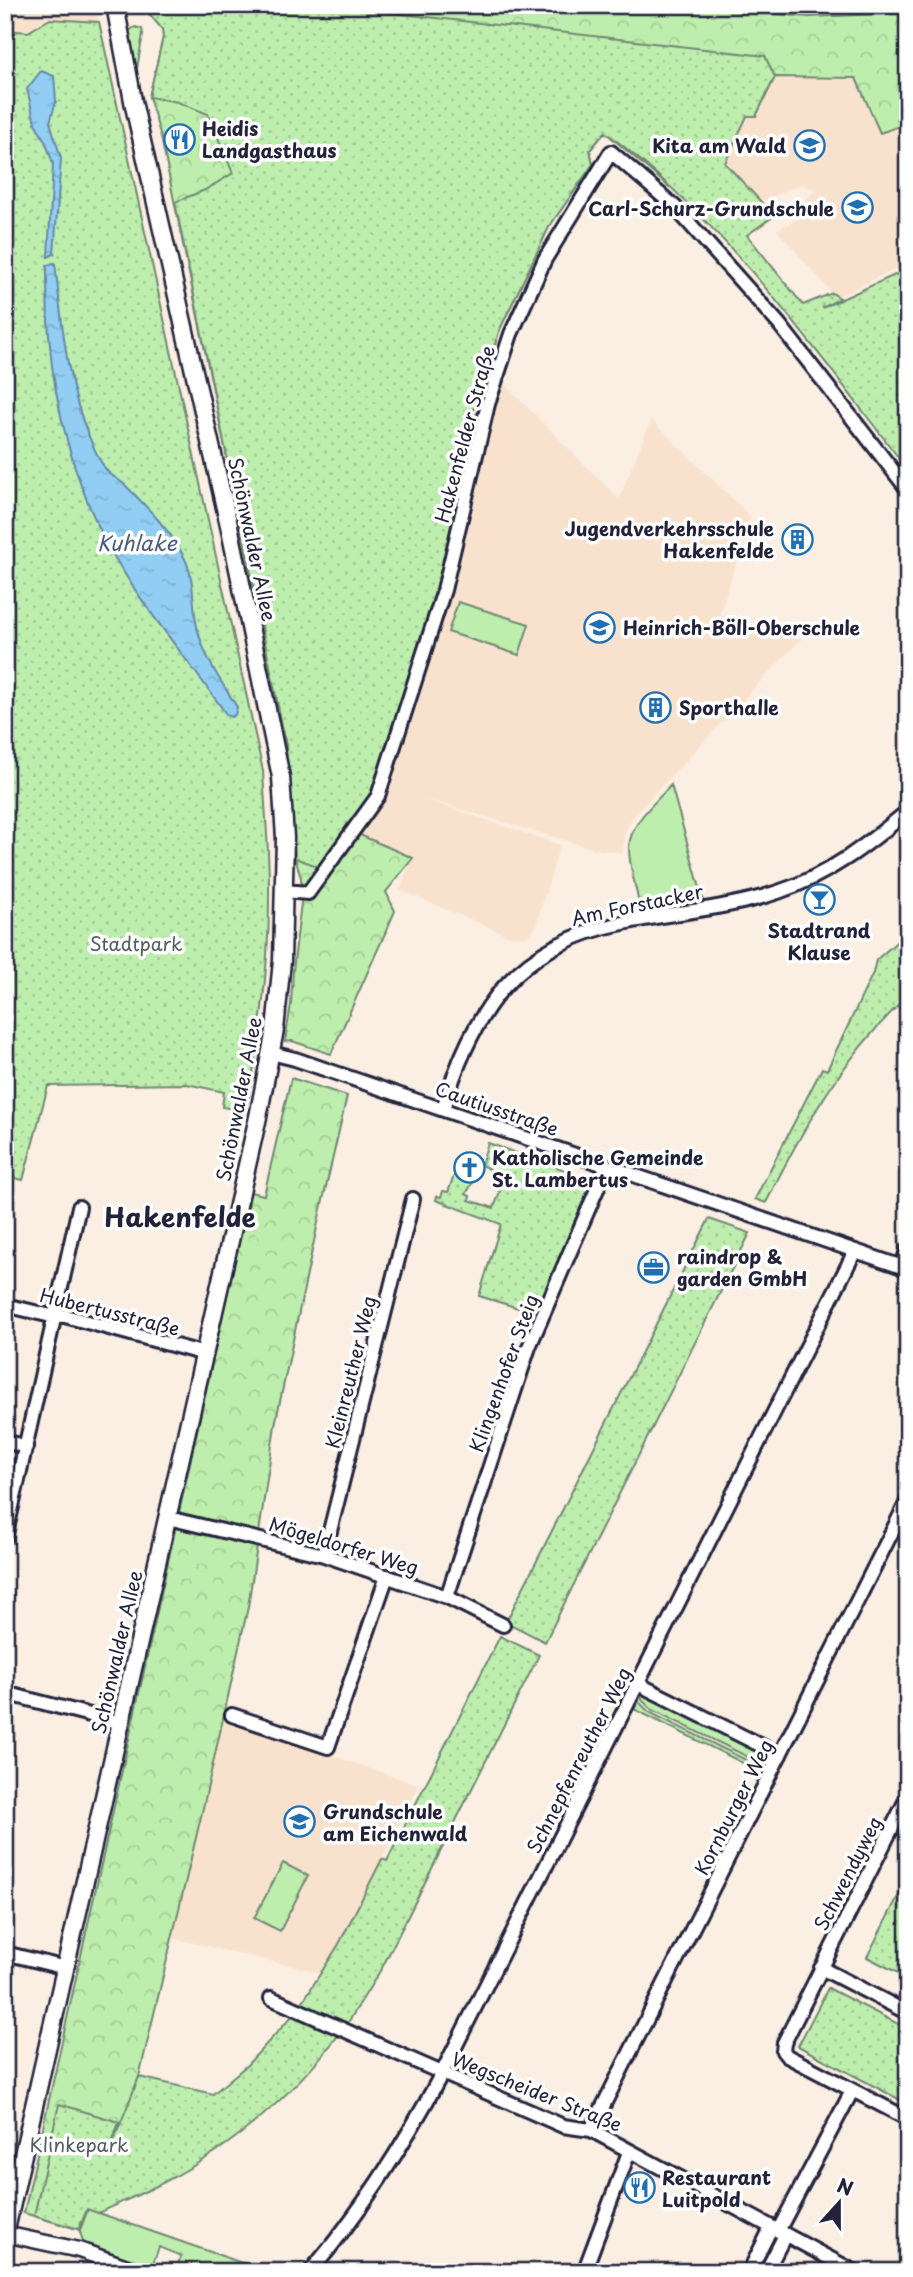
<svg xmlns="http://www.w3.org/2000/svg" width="913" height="2277" font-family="'Playpen Sans',sans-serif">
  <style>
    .built { fill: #f8e2ce }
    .grass { fill: #beeead; stroke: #708874; stroke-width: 2 }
    .forest { fill: url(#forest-crowns); stroke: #708874; stroke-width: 2 }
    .park { fill: url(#park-dots); stroke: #708874; stroke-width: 2 }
    .water { fill: url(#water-ripples); stroke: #6589a9; stroke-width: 2 }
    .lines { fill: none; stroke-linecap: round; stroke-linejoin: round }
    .minor-casing { stroke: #22223b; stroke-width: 18 }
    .tertiary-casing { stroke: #22223b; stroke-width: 19 }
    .secondary-casing { stroke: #22223b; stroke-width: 21 }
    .minor { stroke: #fff; stroke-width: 12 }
    .tertiary { stroke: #fff; stroke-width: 14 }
    .secondary { stroke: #fff; stroke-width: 16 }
    .labels { text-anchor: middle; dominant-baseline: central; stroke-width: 7; stroke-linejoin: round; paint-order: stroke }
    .poi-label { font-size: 19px; font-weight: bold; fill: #22223b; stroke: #fff; text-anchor: start }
    .street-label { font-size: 19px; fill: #22223b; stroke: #fff }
    .park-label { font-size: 19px; fill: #515f5d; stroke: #fff }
    .water-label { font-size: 21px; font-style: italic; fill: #495e7b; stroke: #fff }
    .district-label { font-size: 26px; font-weight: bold; fill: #22223b; stroke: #fff }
  </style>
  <defs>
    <pattern id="forest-crowns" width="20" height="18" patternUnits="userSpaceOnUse" patternTransform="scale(1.75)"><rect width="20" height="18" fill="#beeead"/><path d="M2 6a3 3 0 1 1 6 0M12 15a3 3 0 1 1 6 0" fill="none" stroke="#a3cc96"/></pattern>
    <pattern id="park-dots" width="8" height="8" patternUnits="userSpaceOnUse" patternTransform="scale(1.75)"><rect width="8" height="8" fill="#beeead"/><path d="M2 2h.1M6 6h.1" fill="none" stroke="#a3cc96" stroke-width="1.8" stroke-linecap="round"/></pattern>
    <pattern id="water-ripples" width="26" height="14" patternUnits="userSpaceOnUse" patternTransform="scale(1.75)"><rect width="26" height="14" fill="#92cef3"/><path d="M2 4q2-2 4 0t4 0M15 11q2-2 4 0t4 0" fill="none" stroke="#7eb1d1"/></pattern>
  </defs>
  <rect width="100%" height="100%" fill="#fbeee2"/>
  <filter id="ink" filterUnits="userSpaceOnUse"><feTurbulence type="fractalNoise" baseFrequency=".0143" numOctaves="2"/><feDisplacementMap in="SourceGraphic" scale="14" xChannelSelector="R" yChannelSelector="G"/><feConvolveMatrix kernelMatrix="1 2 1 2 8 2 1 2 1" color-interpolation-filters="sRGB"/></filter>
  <g filter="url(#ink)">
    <path class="built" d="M5 5H96L99 22 50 19 28 32 5 30Z
      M775 77 856 78 880 133 908 123V263L839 296 832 293 777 230 808 214 803 202 816 190 801 184 760 202 725 164 747 115 756 116Z
      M500 380 619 499 651 420 750 516 720 615 801 639 635 814 625 832 622 853 595 849 421 798 560 845 535 928 526 936 512 937 400 890 412 858 359 835 378 809 388 788 450 590 459 561Z
      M223 1719 419 1785 339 1944 322 1973 172 1938Z"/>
    <path class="grass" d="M135 27 142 29 143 34 136 74 127 32Z
      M458 602 529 624 519 655 448 632Z
      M671 785 703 899 650 908 638 899C635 883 629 865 629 849 629 823 655 803 671 785Z
      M648 1695 768 1753 771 1763 758 1762 651 1709 642 1700 641 1696Z
      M638 1701 649 1712 756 1765 766 1767 763 1773 634 1709Z
      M283 1863 308 1876 280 1931 254 1918Z
      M87 2209 268 2272H175L181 2256 159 2247 151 2269 85 2247 79 2229Z"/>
    <path class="forest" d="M142 5H680L809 17 908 13V123L880 133 856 78 775 77 756 116H747L669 187 605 132 590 150 593 164 549 227 500 329 472 413 478 416 369 803 378 809 360 835 413 858 386 892 395 911 331 1054 292 1041 285 1042 291 1004 293 971 302 894 301 878 295 858 286 745 161 137 149 97 163 38 162 29Z
      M291 1078 347 1096 320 1213 275 1425 248 1607 203 1808 139 2077 80 2230 24 2213 250 1192 264 1195Z"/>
    <path class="park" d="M142 5H324L765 56 775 77 756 116H747L725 163 774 216 747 235 803 305 832 293 840 298 822 308 908 269V470C816 351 726 222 605 132L590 150 593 164 549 227 500 329 472 413 478 416 439 589 374 794 320 867 295 858 286 745 175 202 205 190 233 173 208 114 178 102 149 97 163 37 162 29Z
      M50 19 99 22 263 771C265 810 269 849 269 888 270 963 260 1038 246 1111L222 1107 224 1092 187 1084 48 1086 23 1180 5 1176V30L28 32Z
      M908 932V996C845 1054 803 1127 766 1203L755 1199 822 1068 827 1070 873 973 876 960Z
      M488 1143 596 1181 538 1314 479 1296 501 1224 436 1200 437 1196 441 1197 443 1191 448 1192 455 1173 474 1180 466 1194 470 1196 469 1200 494 1208 500 1191 494 1188 499 1174 481 1165Z
      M709 1219 750 1233 545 1642 508 1623V1618Z
      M500 1636 539 1655 383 1966 346 2026 300 2006 339 1944 382 1859 387 1861Z
      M908 1877V1978L867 1957Z
      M828 1988 908 2029V2104L798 2046Z
      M295 2013 341 2032C294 2093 235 2146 166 2181 144 2193 121 2202 98 2213L87 2209 79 2229 34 2216 59 2104 119 2122 108 2155 139 2077 213 2094 247 2065Z"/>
    <path class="water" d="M41 71 54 76 56 101 50 122 61 158 54 254 48 257 53 164 46 143 35 123 27 89Z
      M55 263C62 322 66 384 90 439 95 450 100 463 108 472 113 477 120 480 125 485 146 506 172 532 185 559 195 580 192 604 197 627 204 658 221 681 237 707L235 715 231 717 226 714C190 662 147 613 115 558 77 493 54 409 49 335 47 312 47 288 47 265Z"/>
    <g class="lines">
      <defs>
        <path id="minor" d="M284 891 308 893 378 796 444 590 488 404 511 334 545 259 611 152 674 206 779 324 908 490
          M271 1053 295 1059 908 1269
          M443 1109C473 1010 516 944 623 923 674 912 728 909 778 892 828 876 868 844 908 811
          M901 1267 908 1249
          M5 1305 47 1315 65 1316 205 1354
          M5 1441 26 1447
          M168 1518 324 1555 447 1597 503 1625
          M5 1538 79 1207
          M324 1555 413 1199
          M447 1597 529 1347 607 1166
          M638 1684 780 1755
          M5 1693 121 1723
          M232 1715 328 1747 387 1576
          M908 1796 784 2043 783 2051 787 2056 908 2119
          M5 1953 66 1968
          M821 1968 908 2013
          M271 1998 563 2126 591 2130 855 2272
          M591 2130 908 1500
          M778 2231 852 2091
          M310 2272C362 2211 405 2143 442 2073L855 1251
          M584 2272 629 2152
          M749 2272 771 2228
          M766 2272 785 2235"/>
        <path id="tertiary" d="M5 2234 79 2250 141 2272"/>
        <path id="secondary" d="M5 2234 258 1117 275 1030 282 961 285 838 281 777 230 530 134 106 115 5"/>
      </defs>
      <use href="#minor" class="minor-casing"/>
      <use href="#tertiary" class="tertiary-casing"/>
      <use href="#secondary" class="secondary-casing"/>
      <use href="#minor" class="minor"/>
      <use href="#tertiary" class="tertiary"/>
      <use href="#secondary" class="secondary"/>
    </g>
  </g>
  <defs>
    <symbol id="restaurant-ring" viewBox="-11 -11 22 22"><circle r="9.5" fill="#fff" stroke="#1f6fb2" stroke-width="1.5"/><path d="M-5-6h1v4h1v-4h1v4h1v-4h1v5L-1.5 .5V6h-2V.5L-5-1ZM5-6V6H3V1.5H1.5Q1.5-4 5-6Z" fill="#1f6fb2"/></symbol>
    <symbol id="school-ring" viewBox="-11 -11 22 22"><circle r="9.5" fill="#fff" stroke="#1f6fb2" stroke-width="1.5"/><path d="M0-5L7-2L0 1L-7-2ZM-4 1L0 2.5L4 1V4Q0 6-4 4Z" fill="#1f6fb2"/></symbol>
    <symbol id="building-ring" viewBox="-11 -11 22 22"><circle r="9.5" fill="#fff" stroke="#1f6fb2" stroke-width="1.5"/><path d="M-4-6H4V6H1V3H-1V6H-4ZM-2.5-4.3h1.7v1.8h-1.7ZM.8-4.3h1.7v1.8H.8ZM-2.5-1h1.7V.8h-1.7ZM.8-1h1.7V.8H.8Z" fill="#1f6fb2"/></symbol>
    <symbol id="bar-ring" viewBox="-11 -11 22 22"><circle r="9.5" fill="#fff" stroke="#1f6fb2" stroke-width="1.5"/><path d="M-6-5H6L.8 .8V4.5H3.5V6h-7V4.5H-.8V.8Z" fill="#1f6fb2"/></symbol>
    <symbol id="church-ring" viewBox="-11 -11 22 22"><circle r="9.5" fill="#fff" stroke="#1f6fb2" stroke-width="1.5"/><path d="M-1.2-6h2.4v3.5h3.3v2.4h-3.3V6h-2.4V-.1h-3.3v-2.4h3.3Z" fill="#1f6fb2"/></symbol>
    <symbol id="office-ring" viewBox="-11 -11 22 22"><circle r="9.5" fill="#fff" stroke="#1f6fb2" stroke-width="1.5"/><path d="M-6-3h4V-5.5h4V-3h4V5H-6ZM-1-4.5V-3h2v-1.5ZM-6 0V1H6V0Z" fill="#1f6fb2"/></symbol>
  </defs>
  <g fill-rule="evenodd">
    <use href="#restaurant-ring" x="162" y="122" width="35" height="35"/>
    <use href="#school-ring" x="792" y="128" width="35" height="35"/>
    <use href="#school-ring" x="840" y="190" width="35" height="35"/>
    <use href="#building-ring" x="780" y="522" width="35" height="35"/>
    <use href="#school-ring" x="582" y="610" width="35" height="35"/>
    <use href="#building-ring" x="638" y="690" width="35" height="35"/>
    <use href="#bar-ring" x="802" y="882" width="35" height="35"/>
    <use href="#church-ring" x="452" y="1150" width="35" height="35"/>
    <use href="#office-ring" x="636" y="1250" width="35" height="35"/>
    <use href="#school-ring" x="282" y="1804" width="35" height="35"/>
    <use href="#restaurant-ring" x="622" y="2170" width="35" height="35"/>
  </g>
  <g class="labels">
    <g class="poi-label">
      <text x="202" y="128">Heidis<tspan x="202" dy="22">Landgasthaus</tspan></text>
      <text x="786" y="145" text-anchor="end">Kita am Wald</text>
      <text x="834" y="208" text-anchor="end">Carl-Schurz-Grundschule</text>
      <text x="774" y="528" text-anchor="end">Jugendverkehrsschule<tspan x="774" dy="22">Hakenfelde</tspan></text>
      <text x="623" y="627">Heinrich-Böll-Oberschule</text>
      <text x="679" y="707">Sporthalle</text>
      <text x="819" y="930" text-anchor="middle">Stadtrand<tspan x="819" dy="22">Klause</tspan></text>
      <text x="492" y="1157">Katholische Gemeinde<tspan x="492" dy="22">St. Lambertus</tspan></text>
      <text x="677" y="1256">raindrop &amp;<tspan x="677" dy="22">garden GmbH</tspan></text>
      <text x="323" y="1811">Grundschule<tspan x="323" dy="22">am Eichenwald</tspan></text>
      <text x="662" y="2177">Restaurant<tspan x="662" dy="22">Luitpold</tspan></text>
    </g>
    <g class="street-label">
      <text transform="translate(464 434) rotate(-75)">Hakenfelder Straße</text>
      <text transform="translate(253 539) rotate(78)">Schönwalder Allee</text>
      <text transform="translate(637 904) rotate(-12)">Am Forstacker</text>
      <text transform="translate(238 1099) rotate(-79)">Schönwalder Allee</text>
      <text transform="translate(497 1108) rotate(19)">Cautiusstraße</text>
      <text transform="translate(110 1311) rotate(14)">Hubertusstraße</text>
      <text transform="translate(350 1372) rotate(-76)">Kleinreuther Weg</text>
      <text transform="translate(503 1373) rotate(-70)">Klingenhofer Steig</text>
      <text transform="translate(344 1545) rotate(17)">Mögeldorfer Weg</text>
      <text transform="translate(116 1652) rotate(-77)">Schönwalder Allee</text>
      <text transform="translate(578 1760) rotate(-63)">Schnepfenreuther Weg</text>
      <text transform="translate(733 1807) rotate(-63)">Kornburger Weg</text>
      <text transform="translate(847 1873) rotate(-63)">Schwendyweg</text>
      <text transform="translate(537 2091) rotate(22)">Wegscheider Straße</text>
    </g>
    <g class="park-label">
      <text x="136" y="943">Stadtpark</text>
      <text x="79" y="2144">Klinkepark</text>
    </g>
    <g class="water-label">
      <text x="137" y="542">Kuhlake</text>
    </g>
    <g class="district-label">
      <text x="180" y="1216">Hakenfelde</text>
    </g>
  </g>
  <rect width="913" height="2277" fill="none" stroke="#fff" stroke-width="28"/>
  <rect x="14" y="14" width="885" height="2249" fill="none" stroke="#22223b" stroke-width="2.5" filter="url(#ink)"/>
  <g transform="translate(839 2203) rotate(21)" stroke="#ffffff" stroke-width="5" paint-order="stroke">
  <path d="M0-5L12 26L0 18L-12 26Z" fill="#22223b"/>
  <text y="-10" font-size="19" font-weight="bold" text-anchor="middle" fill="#22223b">N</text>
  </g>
</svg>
